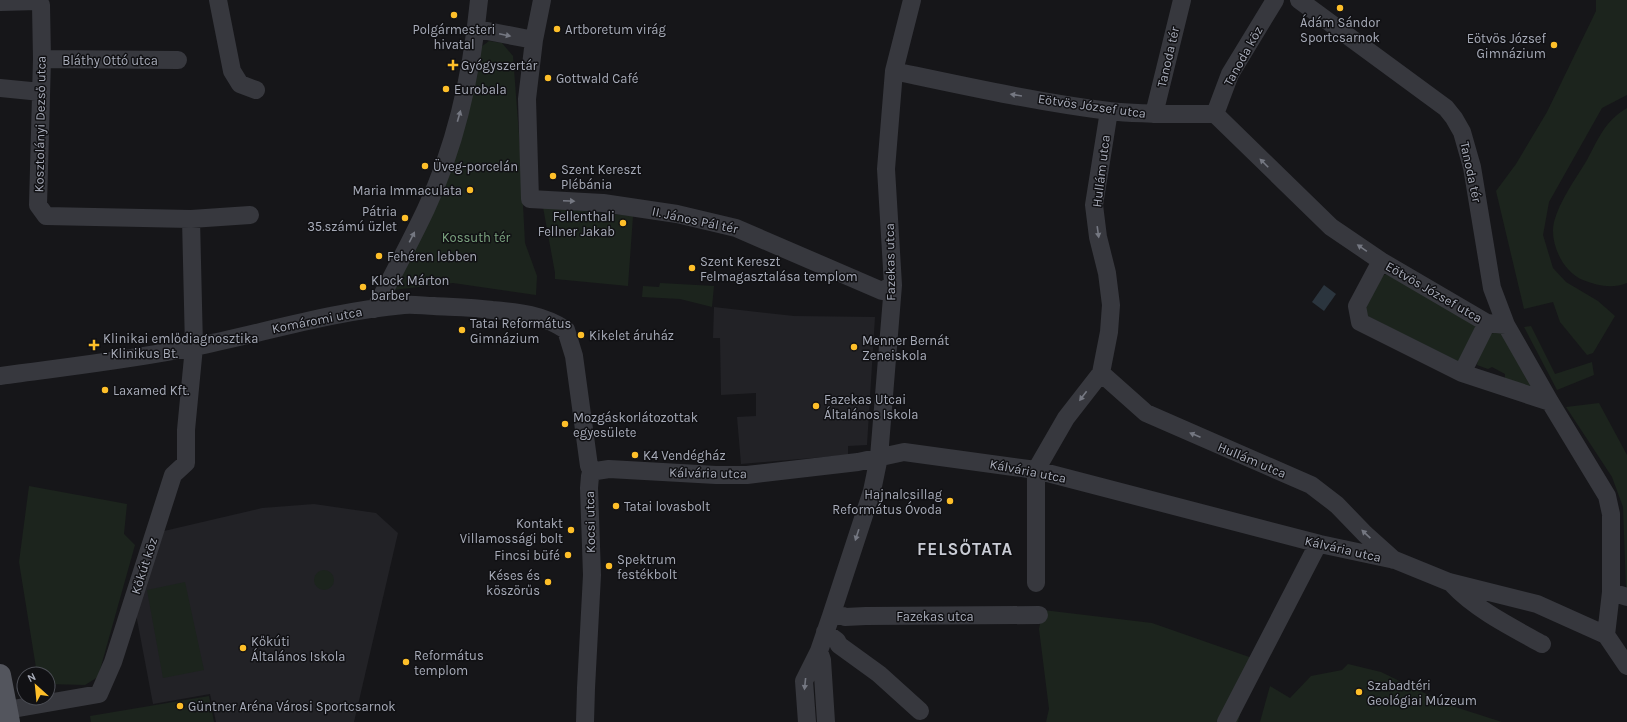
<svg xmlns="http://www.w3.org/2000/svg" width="1627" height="722" font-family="Karla,sans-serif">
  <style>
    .built { fill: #222226 }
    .green { fill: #1c241d }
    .water { fill: #2b353e }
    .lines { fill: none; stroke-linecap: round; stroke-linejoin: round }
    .minor { stroke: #37383e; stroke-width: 18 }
    .major { stroke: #53555d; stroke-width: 22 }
    .oneway { fill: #757882 }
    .poi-dot { fill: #febf29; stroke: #111114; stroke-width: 1.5 }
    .labels { text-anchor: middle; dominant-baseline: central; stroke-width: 3; stroke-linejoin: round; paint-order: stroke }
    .poi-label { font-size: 13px; fill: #a8acb9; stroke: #111114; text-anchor: start }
    .street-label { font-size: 13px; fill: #a8acb9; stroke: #111114 }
    .park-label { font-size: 13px; fill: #7da681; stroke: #111114 }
    .district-label { font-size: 17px; font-weight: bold; letter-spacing: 1px; fill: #c9ccd5; stroke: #111114 }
  </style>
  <rect width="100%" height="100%" fill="#161619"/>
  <path class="built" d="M714 307 794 316 875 317 867 445 848 446V455L741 464 737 417 756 416V393L721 395 720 338H713Z
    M314 504 376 513 398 533 354 722H216L210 694 153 704 136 614 164 531 262 508Z"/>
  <path class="green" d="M1596 0H1627V95L1602 108 1549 202 1543 235 1553 268 1566 282 1598 301 1615 316 1593 353 1587 355 1560 322 1553 302 1524 309 1496 191 1516 164 1547 112 1596 11Z
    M489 41 502 43 513 56 520 148 525 243 537 276 536 295 453 283 393 290 481 47Z
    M1627 108V283C1612 289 1598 286 1583 280 1563 272 1549 243 1554 222 1560 200 1575 180 1587 160 1595 145 1603 126 1617 115 1620 112 1624 110 1627 108Z
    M543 207 633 216 628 286 555 279V273Z
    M1390 273 1472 317 1478 331 1460 361 1455 362 1366 315 1365 305 1379 277Z
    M660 283 714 286 712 307 680 299 642 297 643 286 659 287Z
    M1531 326 1555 374 1592 362 1594 375 1557 390 1524 327Z
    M1498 332 1505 334 1534 390 1505 381V374L1492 367 1488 369 1477 365 1479 355 1490 334Z
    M1599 403 1627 455V590L1626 589 1623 507 1612 477 1566 407Z
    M29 486 127 504 124 534 135 545 98 677 85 685 48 684V674H37L19 562Z
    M314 580a10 10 0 1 1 20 0a10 10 0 1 1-20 0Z
    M185 582 204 670 163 678 147 590Z
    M1043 610 1152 623 1255 659 1238 722H1046L1049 709 1039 629Z
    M1348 664 1381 672 1449 705 1502 722H1260L1270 686 1290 698 1311 676 1342 670Z
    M209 696 214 722H91L90 716Z"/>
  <path class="water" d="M1324 285 1336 294 1324 311 1312 302Z"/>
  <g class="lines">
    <path class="minor" d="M218 0 232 71 240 84 256 90
      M542 0 534 40 527 99 530 199 603 203 677 214 736 228 882 291 893 285
      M1299 0 1446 108 1454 118 1462 132 1472 167 1492 288 1506 325 1550 402 1607 496 1611 514V592L1606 635
      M0 2 38 1 41 5 42 59 38 205 46 216 191 219 250 215
      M477 29 534 40
      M42 59 178 60
      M894 71C965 86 1037 102 1109 111 1144 115 1180 114 1215 114L1331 227 1381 261 1487 323 1506 325
      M0 88 41 92
      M1154 114 1182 0
      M1215 114 1230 74 1275 0
      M1381 261 1357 306 1360 322 1462 373 1550 402
      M375 309C392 276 410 243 426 209 457 143 472 72 479 0
      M1101 373 1146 413 1311 485 1337 505 1365 534 1394 560
      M1462 373 1487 323
      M0 376C65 367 130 360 194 347 263 333 334 311 404 305 414 304 425 306 434 306 453 307 473 307 492 310 518 312 544 315 566 330L574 356 589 466 596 471
      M596 471 609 469 716 475H747L858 462 904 452 1036 470 1320 544 1395 560 1449 582 1537 604 1606 635 1627 666
      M1036 583V470L1066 418 1101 373 1109 332 1111 305 1107 273 1098 237 1094 205 1109 111
      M1453 585C1475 609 1513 628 1542 644
      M1611 592 1627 597
      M831 616H843L845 617 866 616 1039 615
      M825 632 837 641 839 645 879 674 920 711
      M819 651 822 660 826 722
      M7 710 99 694 113 662 173 475 186 463V430L194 347 191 219
      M585 722 586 688 592 575 589 488 590 476 596 471
      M807 722 804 681 819 651 831 616 872 491 879 457 893 285 886 169 894 71 912 0
      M1226 722 1318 544"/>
    <path class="major" d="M0 675 9 722"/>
  </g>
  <defs><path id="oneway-solid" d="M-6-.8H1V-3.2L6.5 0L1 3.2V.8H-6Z"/></defs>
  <g class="oneway">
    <use href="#oneway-solid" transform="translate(505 35) rotate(12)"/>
    <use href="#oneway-solid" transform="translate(1016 95) rotate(-171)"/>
    <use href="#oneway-solid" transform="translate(459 116) rotate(-74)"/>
    <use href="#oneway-solid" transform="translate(1264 163) rotate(-135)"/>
    <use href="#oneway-solid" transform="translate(569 201) rotate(3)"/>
    <use href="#oneway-solid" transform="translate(1098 232) rotate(82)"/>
    <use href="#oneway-solid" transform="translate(412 237) rotate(-63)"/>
    <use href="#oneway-solid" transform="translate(1362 248) rotate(-145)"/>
    <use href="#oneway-solid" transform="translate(1083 396) rotate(127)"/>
    <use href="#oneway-solid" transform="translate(1195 435) rotate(-157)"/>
    <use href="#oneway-solid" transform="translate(1366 534) rotate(-137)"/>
    <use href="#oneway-solid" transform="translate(857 535) rotate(108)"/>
    <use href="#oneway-solid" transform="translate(805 684) rotate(96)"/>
  </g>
  <g class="poi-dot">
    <circle cx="1340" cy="8" r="4"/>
    <circle cx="454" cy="15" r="4"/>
    <circle cx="557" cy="29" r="4"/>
    <circle cx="1554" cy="45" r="4"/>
    <path d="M451 59h4v4h4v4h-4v4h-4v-4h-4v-4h4z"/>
    <circle cx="548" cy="78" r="4"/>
    <circle cx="446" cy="89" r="4"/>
    <circle cx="425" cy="166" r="4"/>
    <circle cx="553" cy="176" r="4"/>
    <circle cx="470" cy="190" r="4"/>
    <circle cx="405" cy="218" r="4"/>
    <circle cx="623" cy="223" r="4"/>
    <circle cx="379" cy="256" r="4"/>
    <circle cx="692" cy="268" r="4"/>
    <circle cx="363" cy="287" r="4"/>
    <circle cx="462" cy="330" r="4"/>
    <circle cx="581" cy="335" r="4"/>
    <path d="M92 339h4v4h4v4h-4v4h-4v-4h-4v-4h4z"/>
    <circle cx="854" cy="347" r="4"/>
    <circle cx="105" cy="390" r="4"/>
    <circle cx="816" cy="406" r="4"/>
    <circle cx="565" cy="424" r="4"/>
    <circle cx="635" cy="455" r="4"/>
    <circle cx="950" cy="501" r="4"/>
    <circle cx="616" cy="506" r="4"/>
    <circle cx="571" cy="530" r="4"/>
    <circle cx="568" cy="555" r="4"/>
    <circle cx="609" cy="566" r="4"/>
    <circle cx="548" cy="582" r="4"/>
    <circle cx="243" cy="648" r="4"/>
    <circle cx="406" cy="662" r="4"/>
    <circle cx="1359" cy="692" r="4"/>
    <circle cx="180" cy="706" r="4"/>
  </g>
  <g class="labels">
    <g class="poi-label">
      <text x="1340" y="22" text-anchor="middle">Ádám Sándor<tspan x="1340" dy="15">Sportcsarnok</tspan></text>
      <text x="454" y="29" text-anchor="middle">Polgármesteri<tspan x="454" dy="15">hivatal</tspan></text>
      <text x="565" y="29">Artboretum virág</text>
      <text x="1546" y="38" text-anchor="end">Eötvös József<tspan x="1546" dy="15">Gimnázium</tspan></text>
      <text x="461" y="65">Gyógyszertár</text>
      <text x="556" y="78">Gottwald Café</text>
      <text x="454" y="89">Eurobala</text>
      <text x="433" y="166">Üveg-porcelán</text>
      <text x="561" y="169">Szent Kereszt<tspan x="561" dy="15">Plébánia</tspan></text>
      <text x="462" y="190" text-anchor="end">Maria Immaculata</text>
      <text x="397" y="211" text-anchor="end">Pátria<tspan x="397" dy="15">35.számú üzlet</tspan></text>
      <text x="615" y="216" text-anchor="end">Fellenthali<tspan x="615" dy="15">Fellner Jakab</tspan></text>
      <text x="387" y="256">Fehéren lebben</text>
      <text x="700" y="261">Szent Kereszt<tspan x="700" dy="15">Felmagasztalása templom</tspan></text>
      <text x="371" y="280">Klock Márton<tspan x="371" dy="15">barber</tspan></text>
      <text x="470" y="323">Tatai Református<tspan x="470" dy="15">Gimnázium</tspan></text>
      <text x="589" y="335">Kikelet áruház</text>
      <text x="103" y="338">Klinikai emlődiagnosztika<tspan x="103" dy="15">- Klinikus Bt.</tspan></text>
      <text x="862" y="340">Menner Bernát<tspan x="862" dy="15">Zeneiskola</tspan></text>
      <text x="113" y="390">Laxamed Kft.</text>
      <text x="824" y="399">Fazekas Utcai<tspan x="824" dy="15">Általános Iskola</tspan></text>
      <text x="573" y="417">Mozgáskorlátozottak<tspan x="573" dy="15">egyesülete</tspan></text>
      <text x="643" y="455">K4 Vendégház</text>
      <text x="942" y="494" text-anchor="end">Hajnalcsillag<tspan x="942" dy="15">Református Óvoda</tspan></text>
      <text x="624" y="506">Tatai lovasbolt</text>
      <text x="563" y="523" text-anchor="end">Kontakt<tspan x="563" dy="15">Villamossági bolt</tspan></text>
      <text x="560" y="555" text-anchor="end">Fincsi büfé</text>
      <text x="617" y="559">Spektrum<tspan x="617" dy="15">festékbolt</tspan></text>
      <text x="540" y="575" text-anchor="end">Késes és<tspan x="540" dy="15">köszörűs</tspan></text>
      <text x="251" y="641">Kőkúti<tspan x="251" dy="15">Általános Iskola</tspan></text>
      <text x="414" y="655">Református<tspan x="414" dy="15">templom</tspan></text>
      <text x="1367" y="685">Szabadtéri<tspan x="1367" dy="15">Geológiai Múzeum</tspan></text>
      <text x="188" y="706">Güntner Aréna Városi Sportcsarnok</text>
    </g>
    <g class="street-label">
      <text transform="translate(1243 56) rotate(-61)">Tanoda köz</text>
      <text transform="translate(1168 57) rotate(-77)">Tanoda tér</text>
      <text x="110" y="60">Bláthy Ottó utca</text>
      <text transform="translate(1092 106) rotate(8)">Eötvös József utca</text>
      <text transform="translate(40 124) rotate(-89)">Kosztolányi Dezső utca</text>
      <text transform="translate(1101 171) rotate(-83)">Hullám utca</text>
      <text transform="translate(1471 172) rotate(78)">Tanoda tér</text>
      <text transform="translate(695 220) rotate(12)">II. János Pál tér</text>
      <text transform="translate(890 262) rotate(-91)">Fazekas utca</text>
      <text transform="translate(1434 292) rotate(30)">Eötvös József utca</text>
      <text transform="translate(317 320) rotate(-11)">Komáromi utca</text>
      <text transform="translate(1252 460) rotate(23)">Hullám utca</text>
      <text transform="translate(1028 471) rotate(11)">Kálvária utca</text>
      <text transform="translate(708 473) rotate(1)">Kálvária utca</text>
      <text transform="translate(590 522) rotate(-91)">Kocsi utca</text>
      <text transform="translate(1343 549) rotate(13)">Kálvária utca</text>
      <text transform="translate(144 566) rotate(-72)">Kőkút köz</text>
      <text x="935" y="616">Fazekas utca</text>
    </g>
    <g class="park-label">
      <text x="476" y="237">Kossuth tér</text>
    </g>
    <g class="district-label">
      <text x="965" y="549">FELSŐTATA</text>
    </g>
  </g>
  <g transform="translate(36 686) rotate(333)"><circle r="19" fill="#111114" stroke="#4d4f56"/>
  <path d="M0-3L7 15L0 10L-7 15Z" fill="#febf29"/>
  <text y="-6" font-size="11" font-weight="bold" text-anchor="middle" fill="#a8acb9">N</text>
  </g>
</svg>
